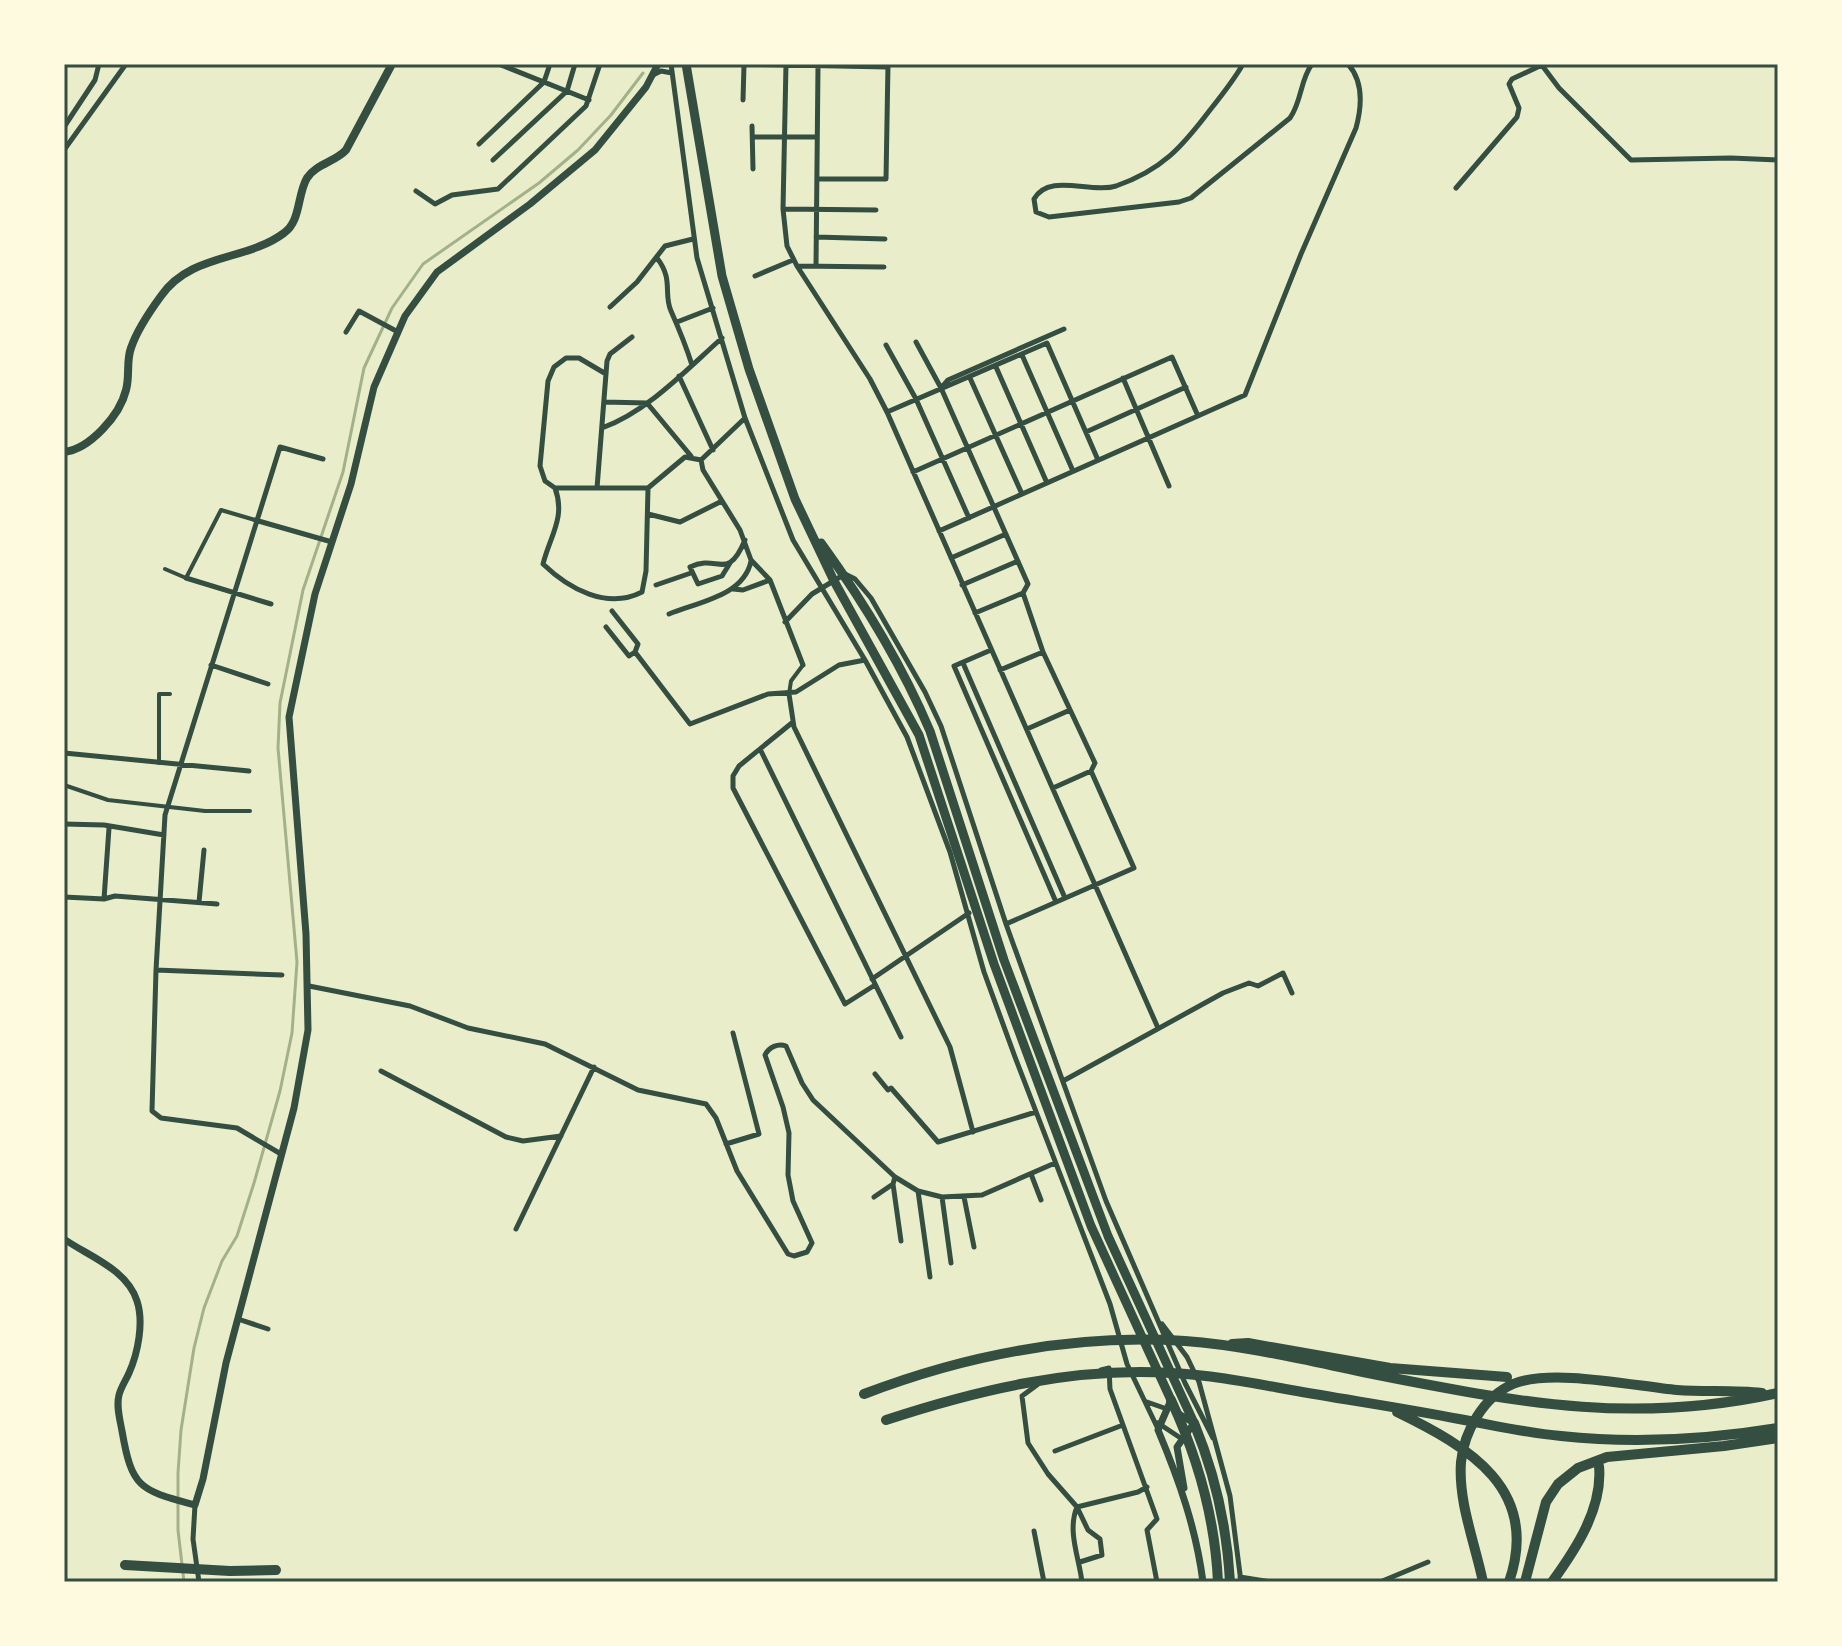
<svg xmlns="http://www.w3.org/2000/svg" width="1842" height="1646" font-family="Montserrat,sans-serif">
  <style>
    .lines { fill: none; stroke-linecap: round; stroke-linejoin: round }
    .stream { stroke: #a3b18a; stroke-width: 3 }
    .pedestrian { stroke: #344e41; stroke-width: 4 }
    .minor { stroke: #344e41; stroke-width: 5 }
    .tertiary { stroke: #344e41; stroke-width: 7 }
    .secondary { stroke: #344e41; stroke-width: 8 }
    .primary { stroke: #344e41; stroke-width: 9 }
    .motorway { stroke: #344e41; stroke-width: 10 }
    .neatline { fill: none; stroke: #344e41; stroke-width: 3 }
  </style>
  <rect width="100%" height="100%" fill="#e9edc9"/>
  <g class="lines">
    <path class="stream" d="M184 1582 178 1530V1473L181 1430 194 1348 204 1308 222 1261 237 1236 254 1183 280 1091 292 1033 297 962 278 748 280 703 303 590 343 472 364 368 392 308 423 264 539 183 578 150 611 115 643 73"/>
    <path class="pedestrian" d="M165 569 186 578 221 510 255 520
      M789 694 791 681 803 665
      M159 763V694H170
      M64 785 108 800 205 811H250"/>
    <path class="minor" d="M671 64 697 258 745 418 793 540 865 660 907 737 950 852 984 972 1015 1057 1110 1304 1127 1364 1158 1429
      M744 64 888 67
      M786 64 783 209 787 246 797 266 870 379 887 412 1158 1028
      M1243 64C1234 80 1222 95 1210 110 1182 147 1162 170 1116 186 1091 194 1049 172 1034 199L1036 212 1049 217 1179 202 1191 198 1290 118C1302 101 1300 80 1312 64
      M1541 64 1559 88 1631 160 1731 158 1778 160
      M501 65 589 100
      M653 75 661 71 672 73
      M743 100 744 65
      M752 126 753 169
      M64 127 95 80 99 64
      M753 137H817
      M479 144 544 82 550 64
      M64 150 126 64
      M493 160 567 91 575 64
      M817 179H886L888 64
      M1456 188 1517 117 1519 108 1509 84 1512 79 1542 65
      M416 191 435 204 452 195 498 189 586 106 600 64
      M783 209 876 210
      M816 237 885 239
      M657 258C674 280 663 293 671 311 679 329 686 346 692 365
      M798 266 884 267
      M816 266 818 66
      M755 276 793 260
      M610 307 637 282 665 246 693 239
      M677 322 713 308
      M346 332 359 311 398 332
      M916 342 941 388 1028 584 1023 593 1043 652 1095 763 1091 771 1134 868 1006 924
      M886 345 916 399 969 518
      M1022 355 1073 471
      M996 367 1047 483
      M679 376 713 450
      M970 378 1022 494
      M1123 378 1169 486
      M942 387 948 380 1064 329
      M604 402 647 403 691 456
      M887 412 1047 343 1098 460
      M602 428C648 411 685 371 722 338
      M1086 432 1186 387
      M701 460 703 470 740 530 751 560 770 580 803 665
      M701 460 745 418
      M913 472 1172 357 1198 416
      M555 488C566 517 550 536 543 564 569 589 607 610 642 592L646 571 648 488
      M555 488 545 481 540 466 548 381 554 367 566 358H579L606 374
      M555 488H648
      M597 488 607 361 610 354 632 337
      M648 488 685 457 701 460
      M648 514 680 522 722 501
      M255 520 332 542
      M939 531 1245 395 1301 254 1356 128C1362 106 1364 82 1348 64
      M951 558 1006 534
      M730 563 722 576 698 584 690 567C718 553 727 583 745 540
      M186 578 271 604
      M656 585 691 573
      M962 585 1018 561
      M733 589 743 590 770 580
      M612 611 638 644 635 652 690 724 768 694 796 692 839 665 865 660
      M975 613 1023 593
      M669 614C698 602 744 596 751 561
      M785 622 812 594 845 574 855 579 871 598 925 692 941 726 1006 924 1106 1201 1185 1383 1213 1438
      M606 627 629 656 635 652
      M991 650 954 666 1056 902
      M963 663 1065 898
      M211 665 268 684
      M1000 670 1043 652
      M789 694 794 727 950 1047 973 1132
      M793 722 739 766 733 776V788L845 1004 875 985
      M1027 729 1070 710
      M760 749 901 1037
      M64 753 249 771
      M1053 788 1091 771
      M64 824 104 825 164 835
      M64 897 104 899 115 896 217 904
      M104 899 109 828
      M199 902 204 850
      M156 970 282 975
      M872 979 969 913
      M309 986 410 1006 468 1028 545 1044 638 1090 706 1104 716 1118 737 1171 788 1254 794 1256 807 1252 812 1243 793 1201 788 1175 789 1133 783 1107 765 1055C769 1047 778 1043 786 1046L802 1083 813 1100 895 1177 918 1191 942 1197 982 1195 1055 1163
      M381 1071 506 1137 523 1141 561 1136
      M875 1074 888 1090 891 1088 938 1142 1036 1112
      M1063 1081 1223 993 1249 983 1258 986 1283 973 1292 993
      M726 1144 759 1134 733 1033
      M281 1154 237 1128 161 1118 152 1111 156 970 165 815 280 447 323 459
      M1031 1174 1041 1200
      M895 1177 893 1184 901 1241
      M918 1191 930 1277
      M874 1197 893 1184
      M942 1197 951 1263
      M964 1197 974 1247
      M516 1229 594 1067
      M238 1319 268 1329
      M1162 1324 1187 1357 1199 1382 1230 1496 1241 1582
      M1101 1370 1109 1368 1110 1389 1157 1519 1147 1530 1157 1582
      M1037 1385 1022 1396 1028 1443 1048 1474 1077 1507 1088 1530 1100 1539 1102 1555 1080 1562
      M1147 1402 1167 1409
      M1158 1423 1182 1439
      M1055 1451 1123 1425
      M195 1505 193 1539 199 1582
      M1034 1531 1044 1582
      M1240 1577 1271 1582
      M1082 1582C1079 1557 1067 1531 1077 1507L1138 1492 1147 1487
      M1380 1582 1428 1562"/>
    <path class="tertiary" d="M64 1239C88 1256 127 1269 137 1301 144 1322 138 1353 129 1373 126 1380 121 1387 119 1395 116 1406 120 1420 122 1431 132 1489 140 1490 195 1505L203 1479 226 1363 294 1108 308 1030 306 934 289 717 315 594 351 484 374 387 405 316 437 272 530 204 595 150 646 87 658 64
      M1171 1400 1158 1430C1179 1480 1196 1528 1203 1582
      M1177 1413 1194 1423 1177 1447 1184 1488"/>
    <path class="secondary" d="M64 452C90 449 120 415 126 390 130 376 126 361 131 348 137 330 150 311 161 296 191 253 247 261 284 233 301 221 297 195 307 178 316 164 335 162 346 150L392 64"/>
    <path class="primary" d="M686 64 722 276 749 369 795 499 834 581 919 735 994 964 1091 1226 1171 1400
      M821 543C863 601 902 665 930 731L1004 960 1108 1236 1194 1423"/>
    <path class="motorway" d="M1232 1344 1248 1343 1390 1368 1507 1377
      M864 1394C966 1355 1076 1334 1185 1341 1253 1346 1321 1364 1388 1377 1526 1404 1638 1424 1778 1393
      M1171 1400C1198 1458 1215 1518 1218 1582
      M1397 1412C1469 1447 1541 1489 1509 1582
      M886 1420C977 1390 1074 1367 1171 1373 1212 1375 1252 1383 1291 1390 1347 1400 1403 1408 1459 1419 1493 1425 1526 1433 1561 1436 1634 1444 1705 1440 1778 1428
      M1194 1423C1215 1474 1227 1527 1230 1582
      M125 1565 230 1571 276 1570
      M1483 1582C1475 1543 1458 1502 1461 1462 1464 1432 1483 1397 1513 1384 1551 1368 1634 1386 1677 1390 1705 1392 1733 1390 1762 1393
      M1525 1582 1546 1502 1558 1484 1578 1468 1607 1457 1724 1446 1778 1438
      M1552 1582C1576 1549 1603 1508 1599 1466"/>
  </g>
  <rect width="1842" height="1646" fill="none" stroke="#fefae0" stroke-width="132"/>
  <rect x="66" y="66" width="1710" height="1514" class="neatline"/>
</svg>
